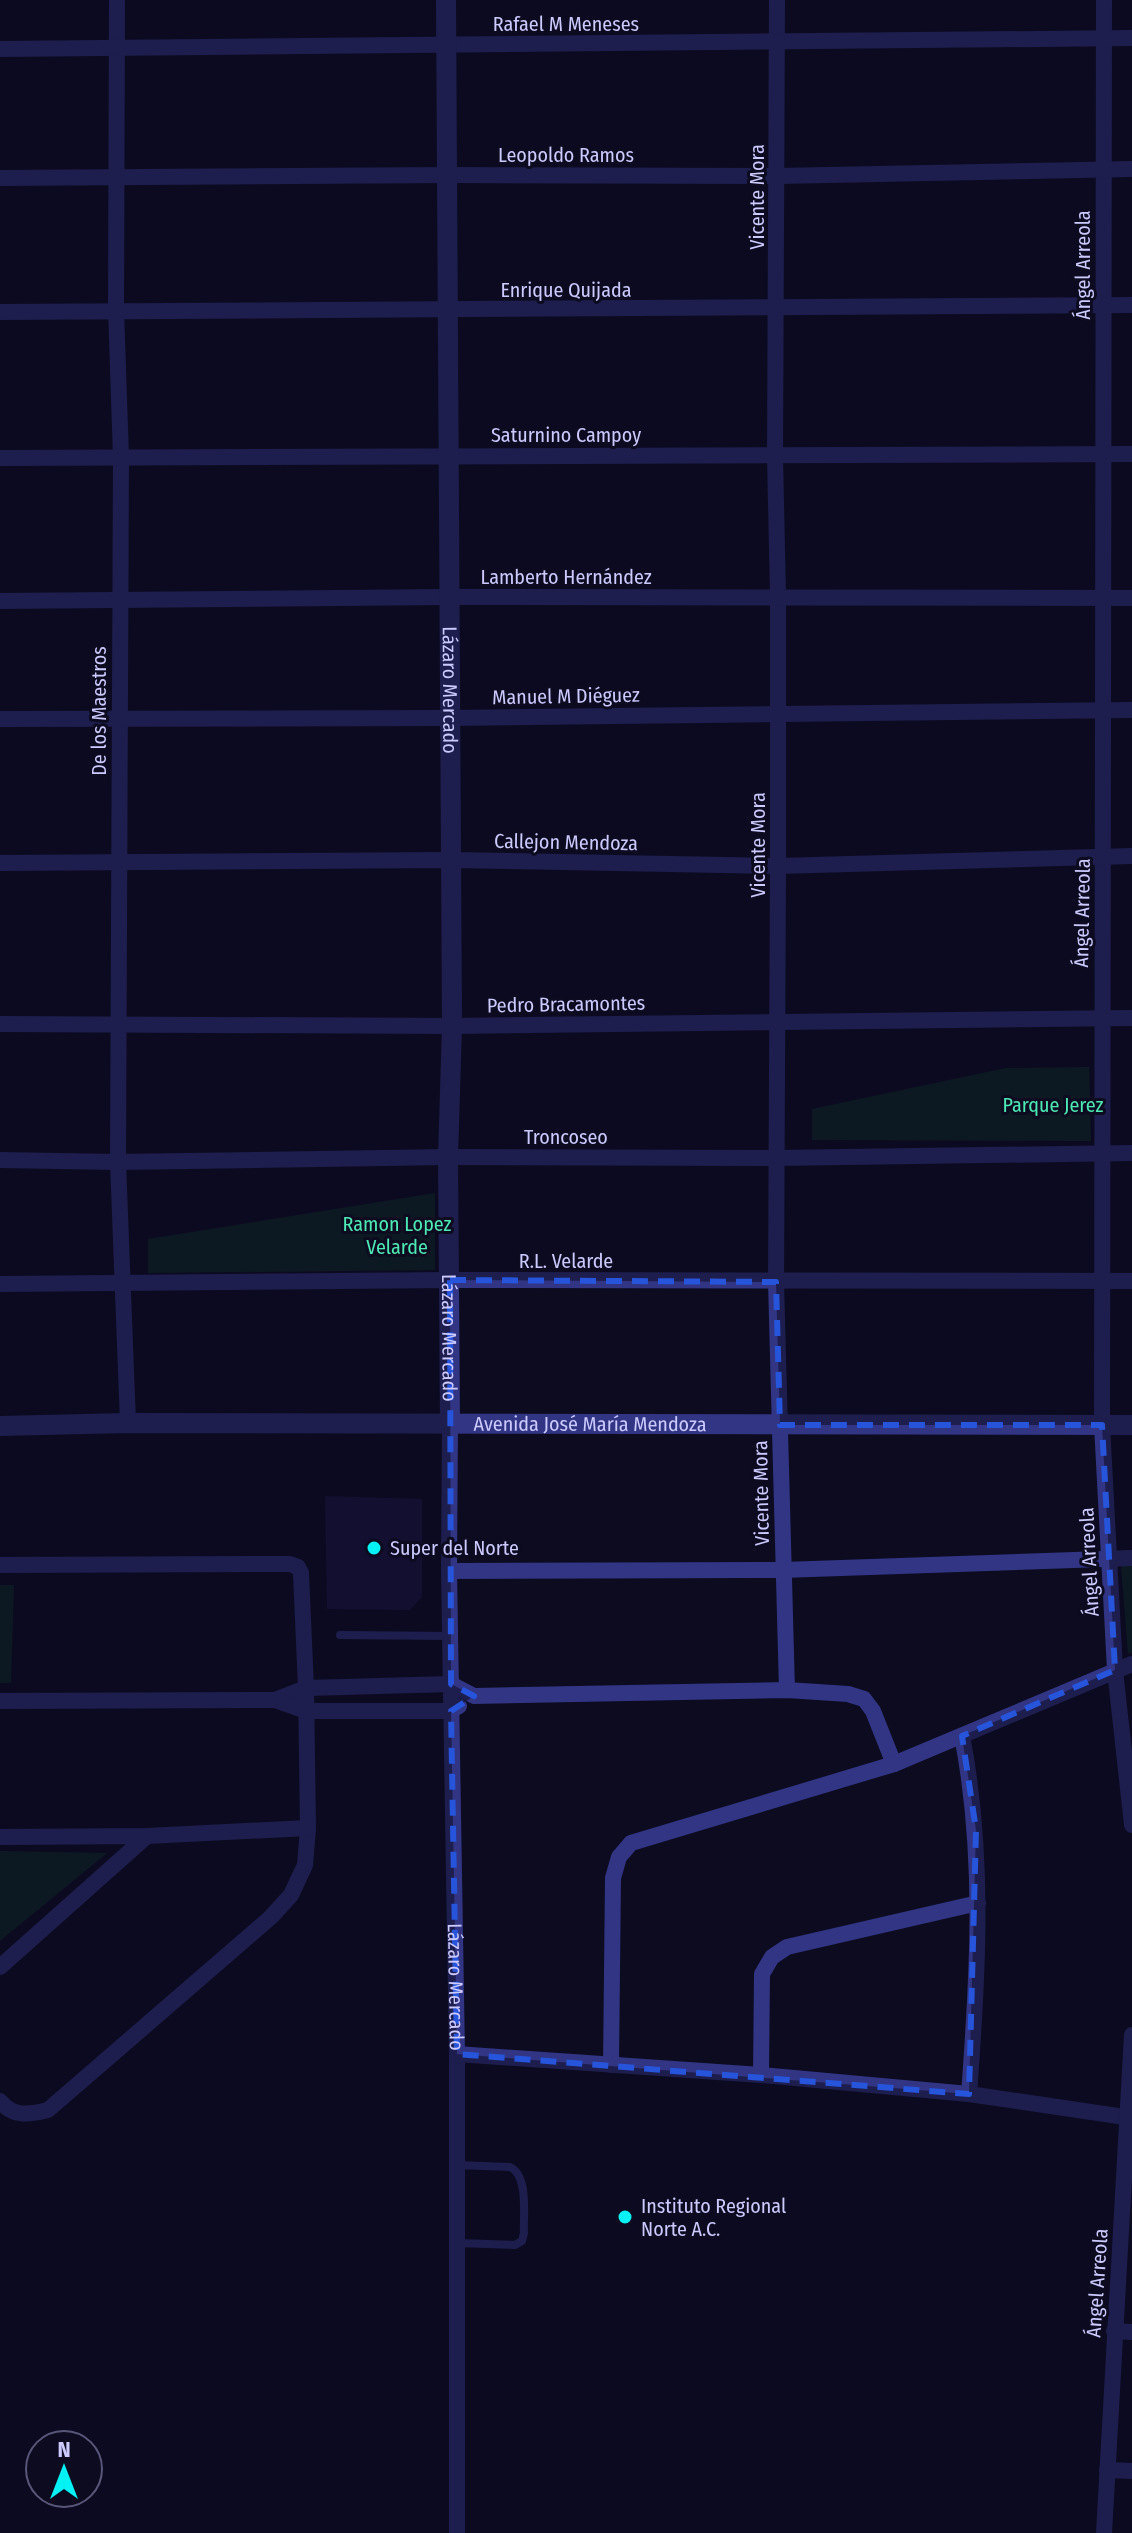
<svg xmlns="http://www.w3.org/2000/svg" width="1132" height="2533" font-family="'Fira Sans Condensed',sans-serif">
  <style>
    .green { fill: #0d2b27 }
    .building { fill: #1a1543 }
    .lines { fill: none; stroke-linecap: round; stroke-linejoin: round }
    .service { stroke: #313584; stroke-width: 8 }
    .minor { stroke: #313584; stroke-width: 16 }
    .tertiary { stroke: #313584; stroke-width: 20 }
    .marked { fill: none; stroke: #2654da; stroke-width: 6; stroke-dasharray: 16 10; stroke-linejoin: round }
    .poi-dot { fill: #00f2f5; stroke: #0c0b20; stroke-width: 3 }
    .labels { text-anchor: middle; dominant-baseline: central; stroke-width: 6; stroke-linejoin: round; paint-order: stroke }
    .street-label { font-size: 20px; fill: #cccaff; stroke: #0c0b20 }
    .park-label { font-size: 20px; fill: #4ceab4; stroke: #0c0b20 }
    .poi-label { font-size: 20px; fill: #cccaff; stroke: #0c0b20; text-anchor: start }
  </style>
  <rect width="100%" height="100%" fill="#0c0b20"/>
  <path class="green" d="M1089 1067 1091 1141 812 1140V1109L1006 1068Z
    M435 1193V1270L148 1273V1239Z
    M1121 1565H1132V1652L1128 1654Z
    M0 1585H14L11 1683H0Z
    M0 1851 107 1853 0 1941Z"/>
  <path class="building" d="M325 1496 422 1499V1597L410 1610 327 1609Z"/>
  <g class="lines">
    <path class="service" d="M340 1635 450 1636
      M457 2165 510 2167C529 2176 523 2215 524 2233L522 2241 515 2245 457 2243"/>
    <g class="minor">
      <path d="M117 0 116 310 121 457 118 1162 128 1423"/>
      <path d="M777 0 775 456 778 596V866L776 1282 787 1690"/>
      <path d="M1104 0 1102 1425 1115 1670 1132 1825"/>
      <path d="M0 49 1132 38"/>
      <path d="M0 178 447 175 777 176 1132 169"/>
      <path d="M0 312 1132 305"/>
      <path d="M0 458 1132 454"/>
      <path d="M0 601 450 597 1132 598"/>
      <path d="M0 719 451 718 1132 710"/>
      <path d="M0 863 451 860 778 866 1132 856"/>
      <path d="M0 1024 452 1026 1132 1018"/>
      <path d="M0 1160 118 1162 448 1157 776 1158 1132 1153"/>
      <path d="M0 1284 450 1280 1132 1281"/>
      <path id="s1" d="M450 1423 449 1571 457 2054V2533"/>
      <path d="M0 1565 290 1564 298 1567 301 1573 306 1688 308 1828 305 1865 291 1895 271 1917 48 2110C28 2115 13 2117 0 2101"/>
      <path d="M449 1571 782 1570 1132 1558"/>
      <path d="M275 1700 306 1688 451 1684 474 1696 787 1690 848 1694 864 1699 873 1711 894 1764"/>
      <path d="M0 1701 275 1700 306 1711H451L459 1706"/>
      <path d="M962 1736C985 1854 978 1974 969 2094"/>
      <path d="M0 1837 147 1836 308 1828"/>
      <path d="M0 1967 147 1836"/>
      <path d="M457 2054 761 2075 969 2094 1132 2118"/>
      <path d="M611 2065 613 1878 619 1857 631 1843 894 1764 1132 1664"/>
      <path d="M761 2075 762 1974 772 1957 787 1947 978 1903"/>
      <path d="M1114 2331 1132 2332"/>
      <path d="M1107 2470 1132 2471"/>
      <path d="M1104 2533 1132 2035"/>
    </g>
    <g class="tertiary">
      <path id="s2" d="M446 0 452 1026 448 1157 450 1423"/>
      <path id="s3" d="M0 1426 128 1423 1132 1425"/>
    </g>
  </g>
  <path d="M0 0H1132V2533H0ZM450 1280 776 1282 780 1425H1102L1115 1670 962 1736 976 1830 969 2094 457 2054 451 1711 474 1696 451 1684Z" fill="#0c0b20" fill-opacity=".55" fill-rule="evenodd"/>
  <path class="marked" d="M450 1280 776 1282 780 1425H1102L1115 1670 962 1736 976 1830 969 2094 457 2054 451 1711 474 1696 451 1684Z"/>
  <g class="poi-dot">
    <circle cx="374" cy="1548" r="8"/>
    <circle cx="625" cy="2217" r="8"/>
  </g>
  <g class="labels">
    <g class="street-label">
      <text x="566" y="24">Rafael M Meneses</text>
      <text x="566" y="155">Leopoldo Ramos</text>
      <text transform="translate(757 197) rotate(-90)">Vicente Mora</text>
      <text transform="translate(1083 265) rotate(-90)">Ángel Arreola</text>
      <text x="566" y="290">Enrique Quijada</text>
      <text x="566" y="435">Saturnino Campoy</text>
      <text x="566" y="577">Lamberto Hernández</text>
      <text stroke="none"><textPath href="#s2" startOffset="690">Lázaro Mercado</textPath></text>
      <text transform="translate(566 696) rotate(-1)">Manuel M Diéguez</text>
      <text transform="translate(99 711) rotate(-90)">De los Maestros</text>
      <text transform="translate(566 842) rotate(1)">Callejon Mendoza</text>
      <text transform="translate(758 845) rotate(-90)">Vicente Mora</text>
      <text transform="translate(1082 913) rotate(-89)">Ángel Arreola</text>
      <text transform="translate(566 1004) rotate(-1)">Pedro Bracamontes</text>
      <text x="566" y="1137">Troncoseo</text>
      <text x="566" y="1261">R.L. Velarde</text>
      <text stroke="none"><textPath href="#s2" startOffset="1338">Lázaro Mercado</textPath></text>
      <text stroke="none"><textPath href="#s3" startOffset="590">Avenida José María Mendoza</textPath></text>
      <text transform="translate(761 1493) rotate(-91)">Vicente Mora</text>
      <text transform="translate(1089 1562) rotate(-93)">Ángel Arreola</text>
      <text stroke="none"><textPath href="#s1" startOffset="564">Lázaro Mercado</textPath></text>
      <text transform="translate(1097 2283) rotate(-86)">Ángel Arreola</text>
    </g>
    <g class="park-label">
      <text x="1053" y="1105">Parque Jerez</text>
      <text x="397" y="1224">Ramon Lopez<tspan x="397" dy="23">Velarde</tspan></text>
    </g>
    <g class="poi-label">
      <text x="390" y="1548">Super del Norte</text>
      <text x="641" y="2206">Instituto Regional<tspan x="641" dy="23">Norte A.C.</tspan></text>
    </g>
  </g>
  <g transform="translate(64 2469)"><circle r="38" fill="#0c0b20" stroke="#595779" stroke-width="2"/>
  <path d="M0-6L14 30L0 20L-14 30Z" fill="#00f2f5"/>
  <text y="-12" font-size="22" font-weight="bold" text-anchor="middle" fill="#cccaff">N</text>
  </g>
</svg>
